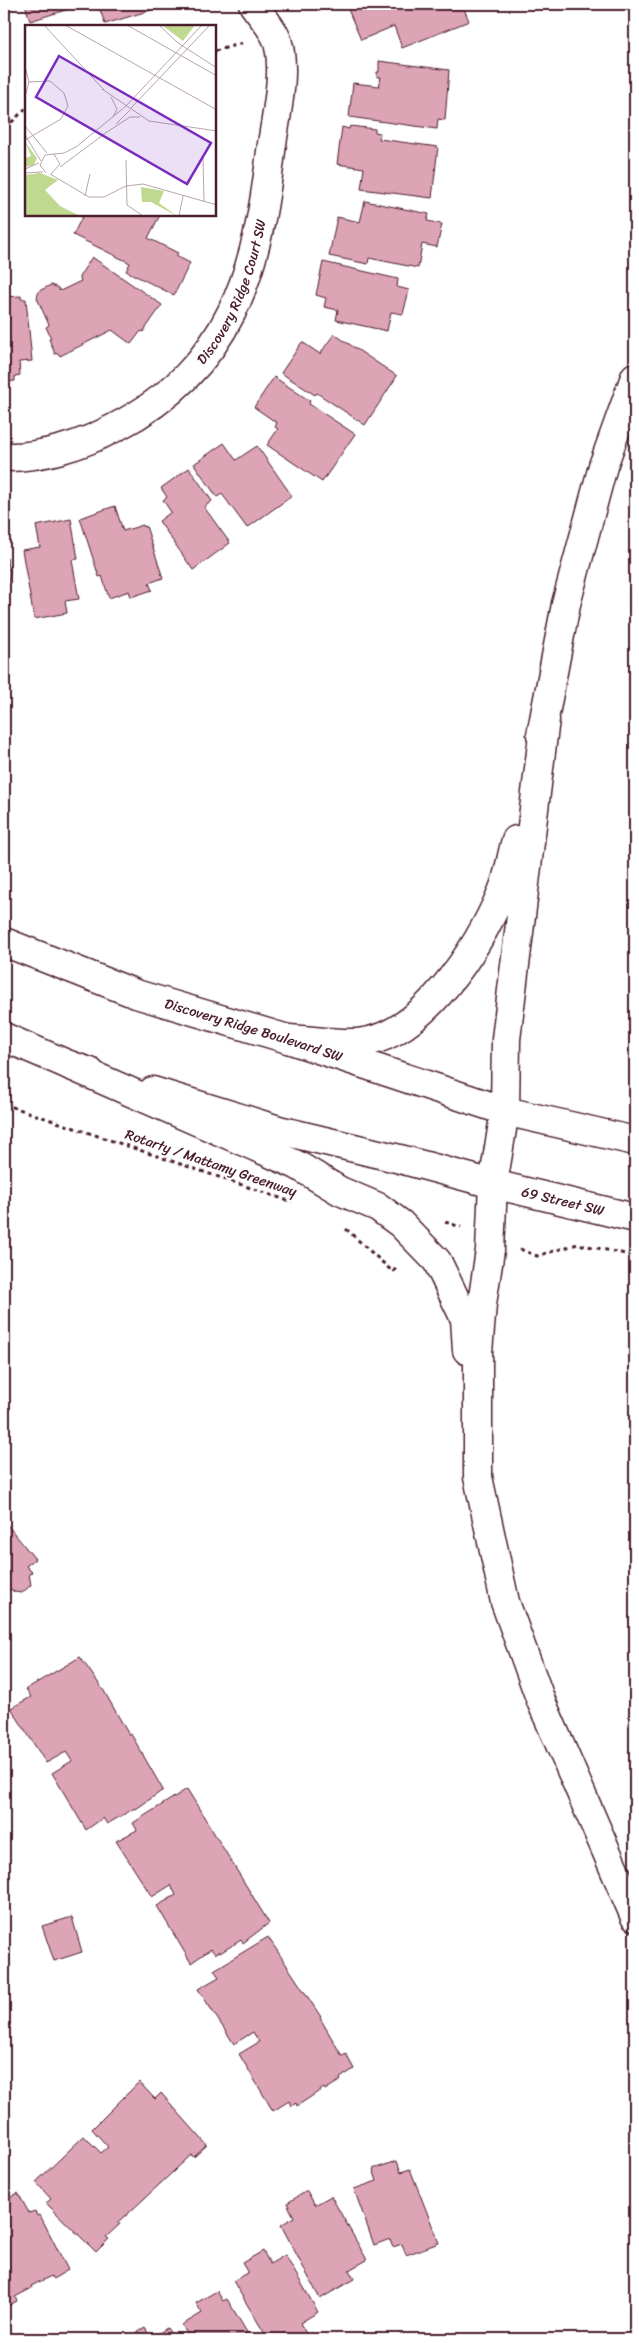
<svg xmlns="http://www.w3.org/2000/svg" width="639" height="2343" font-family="Sriracha,sans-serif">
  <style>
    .building { fill: #dda4b6; stroke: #4a1f2b }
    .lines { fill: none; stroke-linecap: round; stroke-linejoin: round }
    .minor-casing { stroke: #4a1f2b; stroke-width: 31 }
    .major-casing { stroke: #4a1f2b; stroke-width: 31 }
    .highway-casing { stroke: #4a1f2b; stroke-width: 31 }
    .path { stroke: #4a1f2b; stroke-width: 3; stroke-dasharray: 4 4; stroke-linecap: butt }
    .minor { stroke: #fff; stroke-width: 28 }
    .major { stroke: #fff; stroke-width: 28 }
    .highway { stroke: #fff; stroke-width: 28 }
    .labels { text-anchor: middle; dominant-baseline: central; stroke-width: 4; stroke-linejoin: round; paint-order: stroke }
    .street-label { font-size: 14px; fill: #4a1f2b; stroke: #fff }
    .inset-road { fill: none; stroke: #b7a5aa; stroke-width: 1 }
    .view { fill: #7b2cbf; fill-opacity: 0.15; stroke: #7b2cbf; stroke-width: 2.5 }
    .inset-edge { fill: none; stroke: #4a1f2b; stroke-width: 2.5 }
  </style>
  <rect width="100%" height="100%" fill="#fff"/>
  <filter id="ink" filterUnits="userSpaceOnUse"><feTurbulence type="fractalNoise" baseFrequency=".02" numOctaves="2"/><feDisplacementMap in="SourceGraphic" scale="10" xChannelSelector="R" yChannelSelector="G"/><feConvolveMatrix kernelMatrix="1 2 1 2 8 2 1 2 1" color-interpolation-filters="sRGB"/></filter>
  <g filter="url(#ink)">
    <path class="building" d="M25 4H82V5L30 21Z
      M98 4H149L151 10 105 24Z
      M349 4H462L469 21 402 48 394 26 361 40 347 7Z
      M379 61 449 70 445 120 438 119 437 129 349 117 353 83 379 86 381 77H377V72H379Z
      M350 126 375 129V132L380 133 379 139 438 147 432 198 361 189 364 168 337 164 342 127 349 129Z
      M365 201 429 214 427 221 442 224 437 247 422 244 418 268 369 258 368 264 329 256 337 217 360 222Z
      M83 215H160L148 238 178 253 176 256 190 263 174 295 126 271 130 263 73 235Z
      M92 257 162 305 143 332 141 331 131 344 112 330 60 356 58 353 55 354 49 339 51 338 46 327 49 325 37 298 39 291 51 285 58 288 60 291 81 281 79 277Z
      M323 262 398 279 397 287 409 290 403 314 391 312 387 331 336 320 338 310 324 307 326 298 316 295Z
      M21 296V299H26L32 361 19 362 20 375 15 376V381L7 382V389H4V297Z
      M334 334 397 376 365 425 317 393 315 395 281 373 302 342 320 354Z
      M274 377 310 401 309 404 355 434 322 482 267 445 278 429 275 427 277 423 254 407Z
      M224 443 236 460 257 446 292 496 247 528 222 494 217 497 194 464Z
      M189 468 212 501 204 507 230 543 193 570 159 521 171 512 163 500 167 497 161 488Z
      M115 506 123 531 143 525 144 527 146 526 163 578 149 583 152 590 131 597 129 591 109 598 102 576 99 577 80 518Z
      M71 519 78 559 72 560 79 599 65 601 67 613 34 619 22 550 40 547 36 526Z
      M7 558 8 569H10L4 616V559L7 560Z
      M4 1515 8 1519 5 1522 35 1559 26 1566 32 1572 29 1574 31 1585 22 1593 14 1592 11 1589 4 1595Z
      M80 1657 104 1691 129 1735 131 1734 163 1790 136 1809 135 1808 107 1824 103 1818 86 1830 52 1773 72 1761 66 1752 46 1763 11 1708 31 1697 26 1689Z
      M187 1789 269 1923 243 1943 241 1940 220 1953 219 1951 215 1954 211 1949 191 1963 157 1906 176 1895 171 1885 152 1897 116 1841 137 1830 133 1823Z
      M72 1917 82 1952 54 1961 42 1926Z
      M268 1937 321 2017 320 2018 342 2056 346 2054 354 2069 340 2078 341 2080 325 2090 324 2088 297 2106 296 2103 291 2106 289 2101 273 2111 239 2054 259 2042 253 2032 234 2044 198 1989 219 1977 214 1970Z
      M139 2082 155 2099 161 2093 207 2145 194 2157 191 2155 175 2170 119 2222 120 2224 106 2237 109 2239 96 2252 46 2203 51 2199 36 2182 84 2136 101 2153 108 2147 92 2129Z
      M397 2161 401 2172 410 2169 439 2243 406 2255 402 2244 393 2247 390 2239 374 2245 354 2189 377 2181 373 2169Z
      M307 2191 315 2205 331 2196 367 2260 349 2270 354 2279 320 2299 281 2225 294 2217 287 2203Z
      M18 2193 29 2213 35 2211 37 2216 40 2215 68 2270 53 2279 51 2276 31 2286 32 2288 15 2297 17 2301 4 2308V2201Z
      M263 2251 270 2264 285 2255 318 2312 300 2323 308 2337 305 2339H268L233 2281 248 2273 242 2263Z
      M217 2291 223 2301 227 2299 251 2339H190L182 2325 202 2313 196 2303Z
      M145 2328 151 2338 167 2328 174 2339H126Z"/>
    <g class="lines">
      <defs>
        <g id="minor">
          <path id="s1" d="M4 457C41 458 83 445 116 427 232 367 257 272 271 151 275 120 289 63 275 35 269 24 260 14 253 4"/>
          <path id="s2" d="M4 942 136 994 288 1039 505 1111"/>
          <path d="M4 1037 69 1065 90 1072"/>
          <path d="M153 1091 279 1130 400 1159 493 1184"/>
        </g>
        <g id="major">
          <path d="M505 1111 635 1141"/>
          <path id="s3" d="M493 1184 635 1218"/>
        </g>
        <path id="highway" d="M545 719 506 1039 505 1111 493 1184 490 1250 482 1304 478 1352V1477L505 1602 541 1701 635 1917
          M541 735 566 604 603 466 635 377
          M288 1039C310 1040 335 1044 357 1043 423 1038 479 946 502 892 509 876 511 857 516 840
          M69 1065 297 1165 340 1191 378 1207 401 1224 437 1261 465 1319 467 1350"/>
      </defs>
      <use href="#minor" class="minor-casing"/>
      <use href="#major" class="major-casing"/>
      <use href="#highway" class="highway-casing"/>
      <path class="path" d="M215 51 243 43
        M4 126 13 121 26 108
        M4 1104 292 1202
        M445 1222 461 1227
        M346 1229 393 1272 398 1266
        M520 1249 537 1256 578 1244 635 1256"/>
      <use href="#minor" class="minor"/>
      <use href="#major" class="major"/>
      <use href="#highway" class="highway"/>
    </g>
  </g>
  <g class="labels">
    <g class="street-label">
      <text stroke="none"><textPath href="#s1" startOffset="302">Discovery Ridge Court SW</textPath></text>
      <text stroke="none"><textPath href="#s2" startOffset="265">Discovery Ridge Boulevard SW</textPath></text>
      <text transform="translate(211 1163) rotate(19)">Rotarty / Mattamy Greenway</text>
      <text stroke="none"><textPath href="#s3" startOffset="72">69 Street SW</textPath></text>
    </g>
  </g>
  <g transform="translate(25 25)">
    <rect width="191" height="191" fill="#fff"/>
    <path d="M137 0H170L158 16ZM0 117 12 133 9 140 0 142V133L6 131ZM15 148 33 155 20 165 35 181 55 191H0V150ZM116 162 139 166 134 178 152 191 126 177H117Z" fill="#c0d990"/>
    <path class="inset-road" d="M19 0 79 65M40 0 192 85M102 0 192 51M134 0 153 18 192 43M0 41 4 57 0 72M77 64 124 96 192 106M86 72 92 84 88 92M101 81 177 0M105 84 185 0M91 99 105 85M0 101 22 128M82 107 105 92H115M0 110 16 136M0 115 36 94 43 81 39 68 25 56 4 57M178 133 179 176M101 135 102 180 118 191M35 142 82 107M0 144 14 138M0 148 18 147M21 148 15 140 20 130 39 128 51 122 101 81M25 149 64 172H79L101 161 118 159 192 180M26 149 35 139 29 129M60 171 65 149M154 191 158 171"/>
    <path class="view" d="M34 31 186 118 162 159 11 72Z"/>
    <rect width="191" height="191" class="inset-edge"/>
  </g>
  <rect width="639" height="2343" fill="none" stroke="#fff" stroke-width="20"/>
  <rect x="10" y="10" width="619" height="2323" fill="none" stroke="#4a1f2b" stroke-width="2" filter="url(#ink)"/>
</svg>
